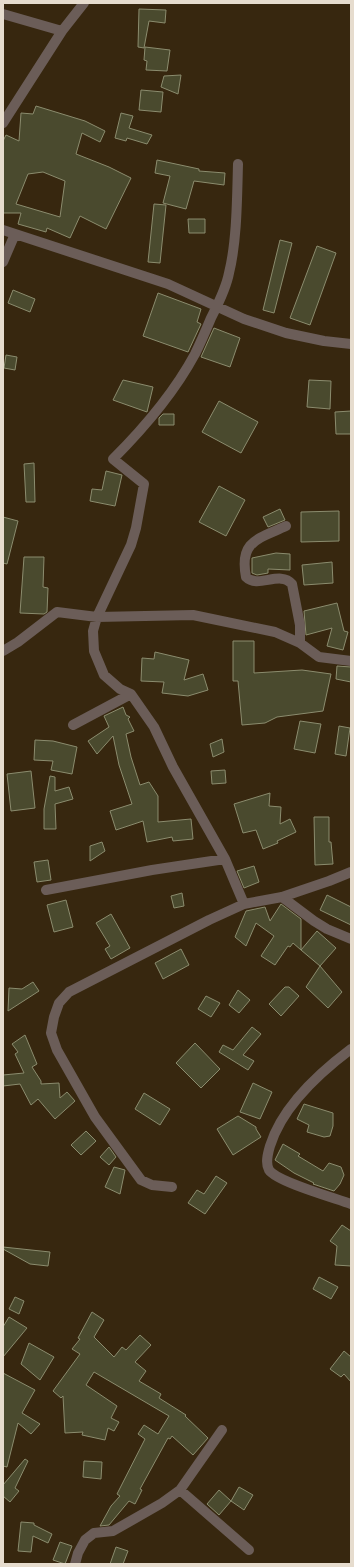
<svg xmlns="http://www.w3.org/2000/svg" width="354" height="1567" font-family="'Libre Baskerville',serif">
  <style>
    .building { fill: #4a4a2e; stroke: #8b8c6e; fill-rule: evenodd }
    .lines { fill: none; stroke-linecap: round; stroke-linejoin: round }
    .minor { stroke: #6b5d58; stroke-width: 10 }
  </style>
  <rect width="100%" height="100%" fill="#37270f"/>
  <path class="building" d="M139 9 166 10 165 23 149 21 144 48 138 47Z
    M145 47 170 50 167 71 146 70 147 61 144 60Z
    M181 75 178 94 161 87 164 76Z
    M141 90 163 92 161 112 139 110Z
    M36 106 85 121 105 131 100 142 82 133 76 154 109 167 131 178 106 229 80 216 70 238 47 228 46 232 18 224 21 213H3V141L6 135 19 141 21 113 33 114ZM43 172 65 181 60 217 16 204 28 174Z
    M121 113 133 116 129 128 152 135 147 144 127 138 126 141 115 138Z
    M157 160 199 169V171L225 173 224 185 194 181 186 209 163 203 170 176 155 173Z
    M154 204 166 205 160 263 148 262Z
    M188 219H205V233H189Z
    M280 240 292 243 274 313 263 310Z
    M317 246 336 253 310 325 290 318Z
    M13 290 35 299 30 312 8 303Z
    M158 293 201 309 197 322 201 324 188 352 143 336Z
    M214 328 240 338 230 367 201 357Z
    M6 355 17 357 15 370 4 368Z
    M123 380 153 387 147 412 113 400Z
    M309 380 331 381 330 409 307 407Z
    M219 401 258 422 241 453 202 432Z
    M351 411V434H336L335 412Z
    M163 414H174V425H159V418Z
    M34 463 35 502H26L24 464Z
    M106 471 122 475 115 506 90 501 92 489 102 490Z
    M219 486 245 500 226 536 199 522Z
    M280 509 285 520 268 527 263 517Z
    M339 511V541L301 542V512Z
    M3 517 18 521 7 564 3 563Z
    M276 553 290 554V570L268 569V573L257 575 252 573V558Z
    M24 557H44L43 587 48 588 47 612 44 614 20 613Z
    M332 562 333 583 304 585 302 565Z
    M337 603 344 631 348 632 343 650 327 646 332 628 306 635 304 611Z
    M233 641H254V673L302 670 331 674 323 711 277 717 265 723 242 725 238 681H233Z
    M155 652 189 660 184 680 203 674 208 690 188 696 162 693 164 682 141 681 142 658 154 659Z
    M337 666 351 667V682L336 679Z
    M123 707 126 715 130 717 128 719 134 731 126 734 131 757 140 785 149 782 158 796V822L191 819 193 839 173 841 172 837 147 842 143 821 116 830 110 811 132 804 119 765 113 736 97 754 88 741 109 727 104 716Z
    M300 721 321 724 315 753 294 749Z
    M339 726 350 728 346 756 335 754Z
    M222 739 224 752 213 757 210 744Z
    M35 740 53 741 77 747 72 774 51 770 53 761 34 760Z
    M225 770 226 783 212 784 211 771Z
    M31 771 35 808 11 811 7 774Z
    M50 776 55 777V791L69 787 73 799 55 804 56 829H44V809Z
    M270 793 269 806 281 807 280 824 290 819 296 832 277 841 278 843 263 849 256 830 243 833 234 804Z
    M314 817H329V842H331L333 864 315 865Z
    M102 842 105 851 90 861V846Z
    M48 860 51 880 37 882 34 862Z
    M254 866 259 882 244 888 237 871Z
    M182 893 184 906 174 908 171 896Z
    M327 895 351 907V925L320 910Z
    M66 900 73 927 54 932 47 905Z
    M281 904 301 919V950L293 943 290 947 288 946 275 965 261 956 274 936 256 923 246 946 235 937 246 911 265 907 270 921Z
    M111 914 130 948 111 959 105 949 110 946 96 923Z
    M317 931 336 948 320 966 301 950Z
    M181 949 189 965 163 979 155 963Z
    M320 966 342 992 328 1008 306 987Z
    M33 982 39 991 8 1011 9 988 22 989Z
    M285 987H289L299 996 281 1016 269 1004Z
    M238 990 250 1000 239 1013 229 1005Z
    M206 996 220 1003 211 1017 198 1009Z
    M252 1027 261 1034 243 1055 254 1061 248 1070 219 1052 223 1045 233 1050Z
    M25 1035 37 1064 32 1067 41 1081V1084L59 1083 60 1098 67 1092 75 1101 55 1119 38 1099 31 1105 20 1084 3 1086V1075L24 1073 15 1054 18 1052 12 1044Z
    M195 1043 220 1069 201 1088 176 1063Z
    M253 1083 272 1092 260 1119 240 1112Z
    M144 1093 170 1109 160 1125 135 1109Z
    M304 1104 333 1113V1126L330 1136 324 1137 307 1132 309 1125 297 1119Z
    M238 1116 256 1127V1129L261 1137 233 1155 217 1129Z
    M86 1131 96 1141 81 1155 71 1145Z
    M283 1144 300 1154 298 1156 323 1171 329 1163 341 1167 344 1175 340 1184 334 1191 313 1184 314 1183 294 1173 275 1160Z
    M109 1147 116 1157 109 1165 100 1157Z
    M114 1167 125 1170 120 1194 105 1187Z
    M216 1176 227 1183 205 1214 188 1203 197 1190 204 1194Z
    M342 1225 351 1231V1266L335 1265 337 1246 330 1241Z
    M3 1247 50 1252 48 1266 30 1264 3 1249Z
    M319 1277 338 1287 331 1299 313 1289Z
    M15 1297 24 1301 19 1314 9 1309Z
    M92 1312 104 1320 94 1337 114 1357 122 1347 126 1350 140 1335 151 1345 135 1362 146 1371 139 1381 161 1394 159 1398 186 1415 185 1416 208 1438 193 1455 172 1436 170 1439 168 1438 140 1489 142 1490 135 1504 129 1501 109 1525 100 1526 111 1506 120 1496 117 1494 145 1439 138 1434 144 1425 158 1434 169 1416 94 1372 86 1385 117 1406 111 1418 119 1422 114 1431 108 1428 105 1440 82 1435 83 1432 65 1433 63 1396 61 1398 53 1391 80 1354 72 1349 80 1339 78 1338Z
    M9 1317 27 1328 3 1357V1327Z
    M29 1343 54 1357 40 1380 21 1364Z
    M344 1351 351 1357V1382L344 1374 341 1377 330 1369Z
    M3 1373 35 1390 22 1413 40 1424 31 1434 18 1423 7 1467 3 1466Z
    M25 1459 28 1461 15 1488 19 1491 10 1502 3 1496V1485Z
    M84 1461 102 1462 101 1479 83 1477Z
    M239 1487 253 1495 244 1510 231 1501 219 1515 207 1504 219 1490 231 1501Z
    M21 1522 34 1523V1525L52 1534 48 1543 33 1536 31 1552 18 1551Z
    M60 1542 72 1546 65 1564 53 1560Z
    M116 1547 128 1551 123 1564H110Z"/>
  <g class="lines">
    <path class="minor" d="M3 14 62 31
      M3 123 62 31 84 3
      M238 164C237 198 237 241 229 273 226 289 218 304 211 318 206 330 201 342 195 354 174 393 144 428 113 459L144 484 136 528 131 545 97 617 93 631 94 651 104 675 120 689 131 694 154 727 173 767 225 859 244 904
      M3 230 168 284 244 319 286 333 324 341 351 344
      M3 262 15 234
      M286 526C258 539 239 541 246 577 258 589 280 570 292 584L300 625V643
      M3 651 18 642 57 612 97 617 193 615 275 632 300 643 319 657 351 661
      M73 725 131 694
      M46 890 152 870 225 859
      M282 897 314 921 327 929 351 939
      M351 1049C319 1073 282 1107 270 1146 268 1153 265 1163 269 1170 277 1182 335 1198 351 1204
      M172 1187 152 1185 141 1180 95 1117 57 1050 51 1033 54 1017 59 1003 69 992 209 920 244 904 282 897 329 881 351 872
      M180 1490 249 1550
      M75 1564 78 1553 85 1540 94 1533 113 1531 162 1503 180 1490 222 1430"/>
  </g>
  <rect width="354" height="1567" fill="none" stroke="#e6dcce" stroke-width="8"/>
</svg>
